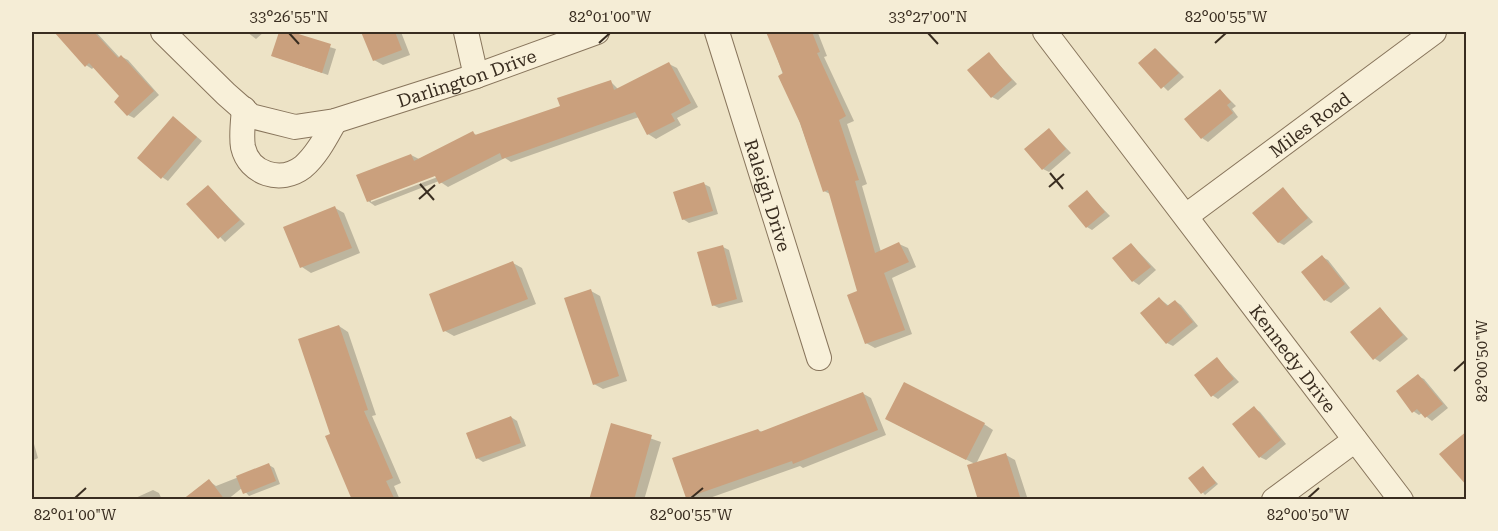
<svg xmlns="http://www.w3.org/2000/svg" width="1498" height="531" font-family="'Roboto Serif',serif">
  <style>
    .shadow { fill: #0003; fill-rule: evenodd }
    .building { fill: #caa07d }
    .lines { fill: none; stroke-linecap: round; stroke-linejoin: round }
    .street-casing { stroke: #88755c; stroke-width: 26 }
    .street { stroke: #f8f0d9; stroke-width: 24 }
    .ticks { fill: none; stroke: #392d20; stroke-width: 2 }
    .labels { text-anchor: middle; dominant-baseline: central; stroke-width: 5; stroke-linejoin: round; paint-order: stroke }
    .street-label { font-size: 18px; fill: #392d20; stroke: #f5edd6 }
    .neatline { fill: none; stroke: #392d20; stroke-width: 2 }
    .ticks-label { font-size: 15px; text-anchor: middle; fill: #392d20 }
  </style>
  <rect width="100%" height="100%" fill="#ede3c6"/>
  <path class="shadow" d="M56 32H96L120 58 122 57 128 60 159 95 134 118 128 115 121 96 94 67 92 69 86 65Z
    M247 32H264L256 39Z
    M281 32 336 49 328 75 273 56Z
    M363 32H401L410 55 383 65 374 60Z
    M768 32 818 33 827 56 824 57 854 121 847 124 867 184 862 186 881 252 899 244 908 248 916 267 892 278 912 334 875 348 866 343 858 292 830 194 824 191Z
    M1156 49 1184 77 1168 91 1140 64Z
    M989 54 1017 84 998 100 992 97Z
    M669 64 677 68 698 107 677 118 681 125 656 139 648 134 639 117 511 162 505 158 448 187 439 181 375 206 368 201 411 155 419 159 473 133 478 136 561 107 611 82 619 90ZM441 172 443 175 371 202V199Z
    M1221 91 1236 106 1232 109 1238 117 1208 142 1202 138Z
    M174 118 202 141 168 181 162 177Z
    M1049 130 1071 153 1049 172 1043 169Z
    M704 184 710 187 718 214 689 223 683 219Z
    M208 186 245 224 225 242 188 204Z
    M1283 189 1313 222 1284 245 1278 242Z
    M1087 192 1110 216 1092 230 1087 227Z
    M335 208 344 213 360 253 311 273 302 267Z
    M1131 244 1156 270 1139 285 1133 281Z
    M723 247 729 250 743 302 719 308 713 305Z
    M1322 257 1328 260 1350 288 1331 303 1325 300Z
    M513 263 522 268 536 304 454 336 445 331Z
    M591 291 600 296 627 381 603 389 594 384Z
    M1160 299 1169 306 1175 301 1181 305 1198 326 1173 346 1167 343Z
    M1380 308 1408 339 1380 362 1374 358Z
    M339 326 348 332 376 415 372 416 401 483 394 486 400 500H354Z
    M1217 359 1239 382 1218 399 1212 395Z
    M1418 376 1424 379 1448 408 1432 421 1422 413 1419 415 1413 411Z
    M862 393 871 398 886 435 803 468 800 466 704 500 687 497 758 430 762 432Z
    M1254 408 1260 412 1286 444 1266 460 1260 457Z
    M511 417 517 421 526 446 483 462 477 458Z
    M896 424H984L993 430 976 464 1006 455 1015 460 1028 500H979L975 464Z
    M612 425 661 442 644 500H591Z
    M32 437 38 458 32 461Z
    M269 465 274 468 280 484 249 496 242 488 227 500H185L209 481 216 486Z
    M1205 470 1218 484 1205 495 1190 478Z
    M153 490 159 493 162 500H131Z"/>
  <path class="building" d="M54 32H94L118 58 121 55 154 91 127 116 114 102 119 96 89 63 85 67Z
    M279 32H292L331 44 322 73 271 56Z
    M361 32H395L402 50 373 61Z
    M766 32H812L820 52 817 53 846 116 839 120 859 180 855 181 875 253 899 242 909 262 884 273 905 330 865 344 847 295 857 291 828 190 823 192 800 123 778 76 783 73Z
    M1155 48 1179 73 1161 89 1138 63Z
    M989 52 1012 80 991 98 967 70Z
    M669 62 691 103 671 114 675 121 647 135 635 112 502 159 500 153 439 184 435 176 367 202 356 175 411 154 414 161 473 131 475 135 560 106 557 98 611 80 614 90Z
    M1220 89 1231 102 1227 105 1233 113 1201 139 1184 119Z
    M173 116 197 137 161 179 137 158Z
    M1049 128 1066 149 1042 170 1024 149Z
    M704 182 713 211 682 220 673 192Z
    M208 185 240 220 218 239 186 204Z
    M1283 187 1308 218 1278 243 1252 213Z
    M1087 190 1105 212 1086 228 1068 206Z
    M335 206 352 248 300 268 283 227Z
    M1131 243 1151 267 1132 282 1112 258Z
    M723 245 737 299 712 306 697 252Z
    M1322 255 1345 284 1324 301 1301 272Z
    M513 261 528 299 443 332 429 294Z
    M591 289 619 376 593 385 564 298Z
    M1159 297 1167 306 1175 300 1193 322 1166 344 1140 313Z
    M1380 307 1403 335 1373 360 1350 332Z
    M339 325 368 410 364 411 393 478 386 481 395 500H352L325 436 330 434 298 339Z
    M1217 357 1234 379 1211 397 1194 375Z
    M1418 374 1443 404 1425 418 1417 409 1412 413 1396 391Z
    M904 382 985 423 966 460 885 419Z
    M863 392 878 430 793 464 792 461 686 498 672 458 758 429 760 432Z
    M1254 406 1281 440 1259 458 1232 424Z
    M511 416 521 443 476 459 466 433Z
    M611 423 652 435 634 500H589Z
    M1467 431V486L1439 454Z
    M1006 453 1021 500H978L967 465Z
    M269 463 276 481 243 494 236 476Z
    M1203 466 1216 483 1201 494 1188 478Z
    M209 479 225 500H182Z"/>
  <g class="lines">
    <defs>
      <g id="street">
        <path id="s1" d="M163 32 226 94 251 116 295 127 335 121 476 76 597 32"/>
        <path d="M466 32 476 76"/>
        <path id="s2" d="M717 32 819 358"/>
        <path id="s3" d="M1045 32 1401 500"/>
        <path d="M244 109C243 121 241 136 243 147 249 174 281 184 303 167 317 155 326 137 335 121"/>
        <path id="s4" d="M1186 216 1434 32"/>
        <path d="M1274 500 1355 440"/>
      </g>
    </defs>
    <use href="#street" class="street-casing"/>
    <use href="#street" class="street"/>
  </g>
  <path class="ticks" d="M289 33 299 44M928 33 938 44M599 43 610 33M1215 43 1226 33M1050 173 1063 189M420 184 434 200M1049 187 1064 174M419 199 435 185M1454 371 1465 361M75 498 86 488M691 498 703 488M1308 498 1319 488"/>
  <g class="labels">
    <g class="street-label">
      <text stroke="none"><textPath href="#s1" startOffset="346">Darlington Drive</textPath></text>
      <text stroke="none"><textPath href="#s4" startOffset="154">Miles Road</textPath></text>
      <text stroke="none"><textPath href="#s2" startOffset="171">Raleigh Drive</textPath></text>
      <text stroke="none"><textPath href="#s3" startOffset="410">Kennedy Drive</textPath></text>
    </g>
  </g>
  <rect width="1498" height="531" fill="none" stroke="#f5edd6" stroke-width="66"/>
  <rect x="33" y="33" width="1432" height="465" class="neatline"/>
  <g class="ticks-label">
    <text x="289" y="22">33°26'55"N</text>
    <text x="610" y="22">82°01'00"W</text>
    <text x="928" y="22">33°27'00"N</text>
    <text x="1226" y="22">82°00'55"W</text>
    <text transform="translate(1482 361) rotate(-90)" y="5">82°00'50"W</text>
    <text x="75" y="520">82°01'00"W</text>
    <text x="691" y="520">82°00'55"W</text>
    <text x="1308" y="520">82°00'50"W</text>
  </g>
</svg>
